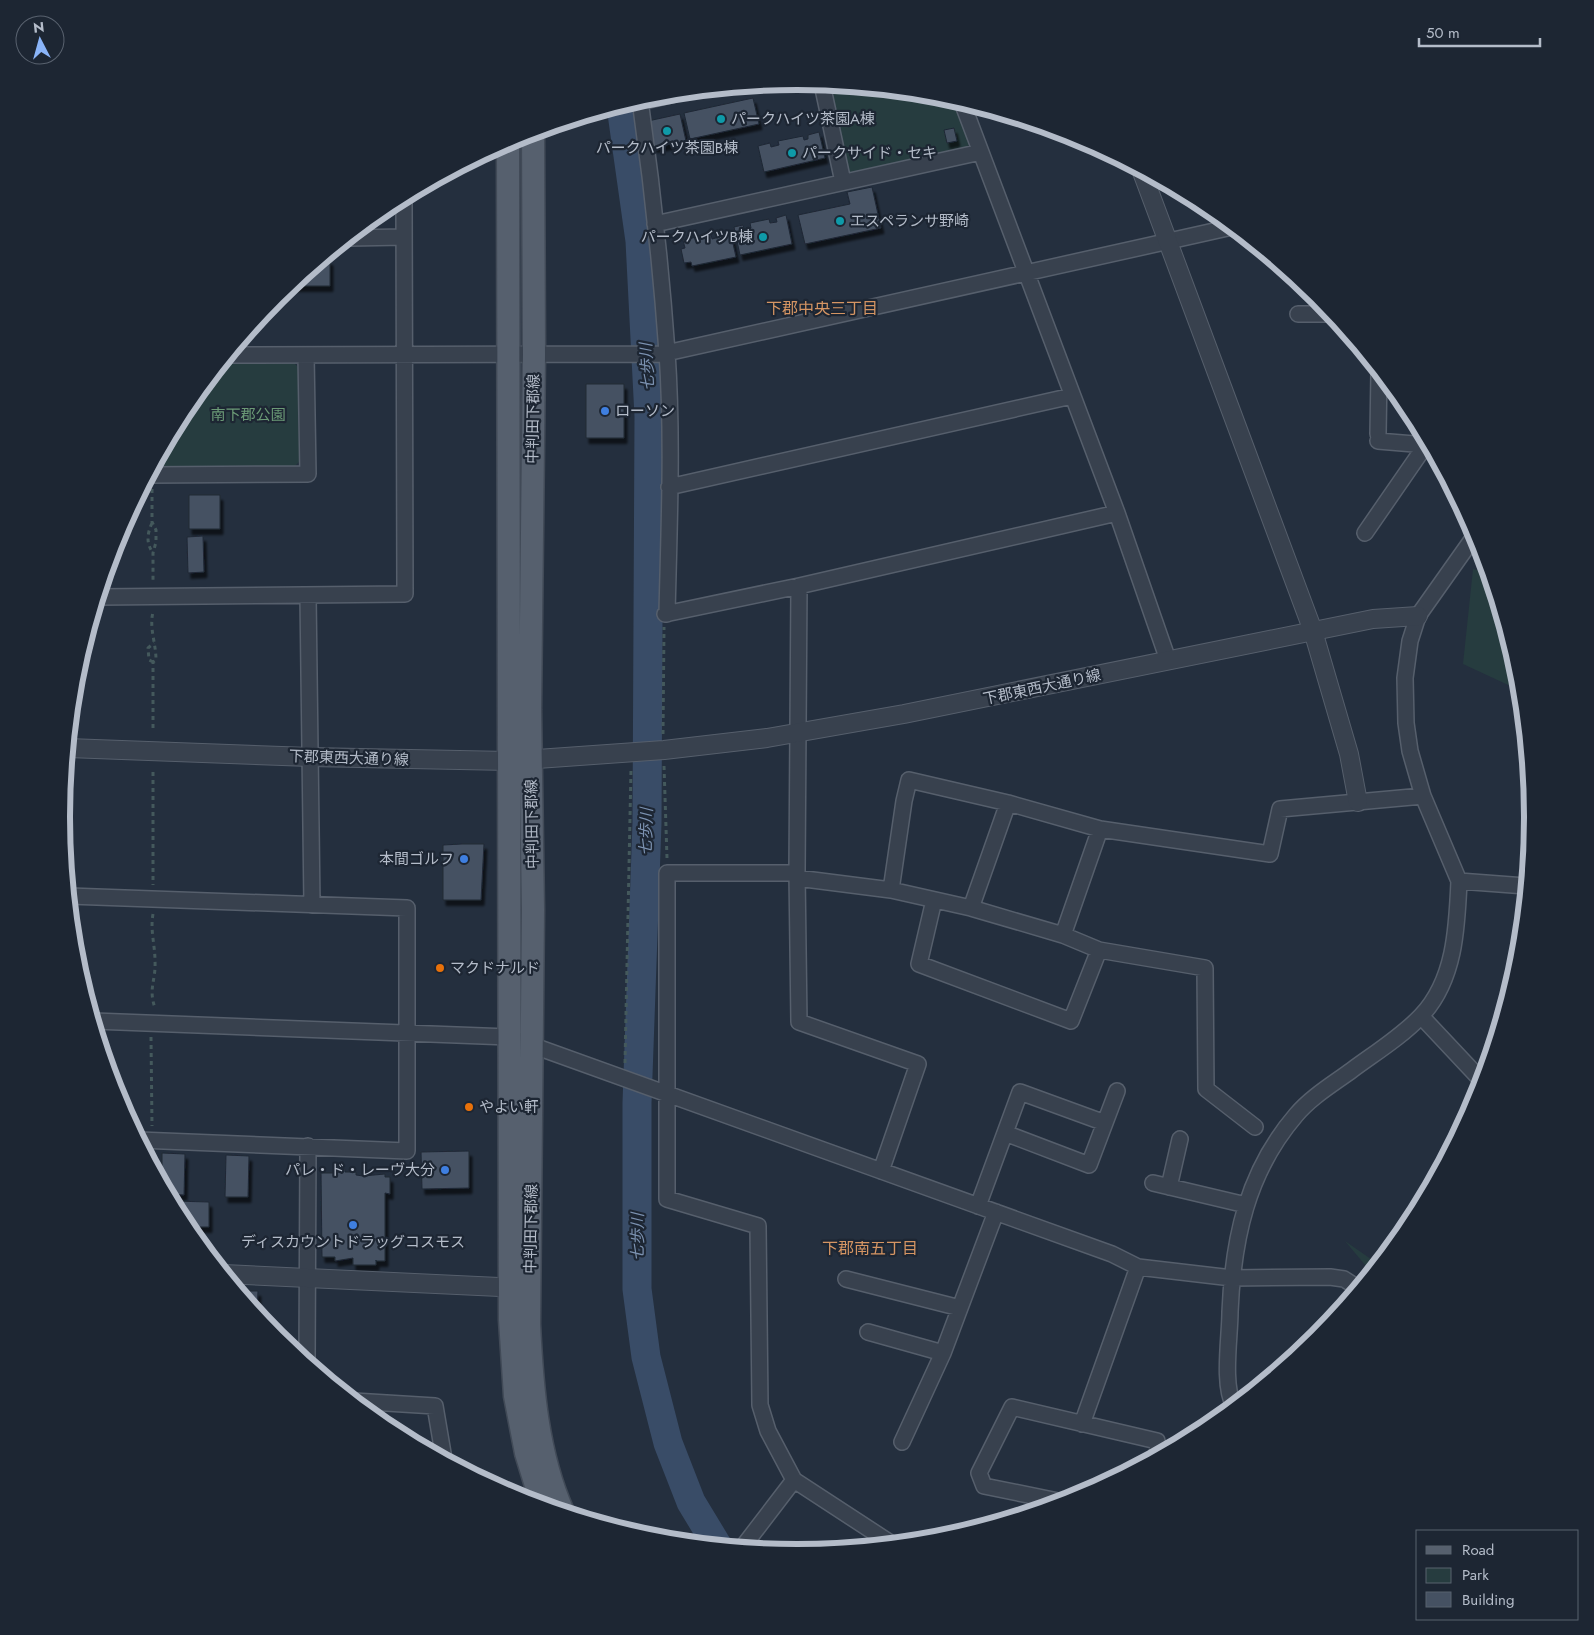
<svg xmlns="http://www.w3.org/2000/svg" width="1594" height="1635" font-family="Jost,'Noto Sans JP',sans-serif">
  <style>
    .green { fill: #263c3f }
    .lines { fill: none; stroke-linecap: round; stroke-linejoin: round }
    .river { stroke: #394c67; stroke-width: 29 }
    .building { fill: #455162; stroke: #1f2835; filter: url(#shadow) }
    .minor-casing { stroke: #565f6c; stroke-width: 18 }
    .tertiary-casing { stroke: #565f6c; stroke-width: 20 }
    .primary-casing { stroke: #414a57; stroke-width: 25 }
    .path { stroke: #44595c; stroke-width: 3; stroke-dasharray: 4 4; stroke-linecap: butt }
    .minor { stroke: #38414e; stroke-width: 15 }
    .tertiary { stroke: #38414e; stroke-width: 18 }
    .primary { stroke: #56606e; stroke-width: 22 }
    .culture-dot { fill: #0f9aa8; stroke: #1d2633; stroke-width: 2 }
    .shop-dot { fill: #3f7fe0; stroke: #1d2633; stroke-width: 2 }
    .food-dot { fill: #e8710a; stroke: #1d2633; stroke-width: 2 }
    .labels { text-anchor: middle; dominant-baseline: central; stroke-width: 4.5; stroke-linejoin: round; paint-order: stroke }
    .poi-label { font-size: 15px; fill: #b4bcc9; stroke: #1d2633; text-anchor: start }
    .park-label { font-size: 15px; fill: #6b9a76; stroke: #1d2633 }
    .street-label { font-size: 15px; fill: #b4bcc9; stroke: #1d2633 }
    .neighbourhood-label { font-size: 16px; fill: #d59563; stroke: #1d2633 }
    .water-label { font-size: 16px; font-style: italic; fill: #7c92b1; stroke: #1d2633 }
    .rim { fill: none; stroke: #b4bcc9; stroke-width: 6 }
  </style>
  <defs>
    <filter id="shadow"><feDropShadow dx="3" dy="5.5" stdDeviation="1" flood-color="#0009"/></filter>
  </defs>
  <rect width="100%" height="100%" fill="#242f3e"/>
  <path class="green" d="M825 84 941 96 955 100 970 141 967 149 852 174 844 169Z
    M294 363 300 369V461L295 466 161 469C160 433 200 391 222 364Z
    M1473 569 1488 573 1519 674V690L1463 664Z
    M1345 1241 1378 1264 1371 1272Z"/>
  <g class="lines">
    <path class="river" d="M621 106 640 241 649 416 647 823 637 1103V1289L646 1357 668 1443 691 1502 717 1545"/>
  </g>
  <path class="building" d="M753 98 759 124 690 139 684 113Z
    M680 114 686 141 654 147 648 121Z
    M954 128 957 141 947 143 944 130Z
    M819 132 825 158 764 172 758 146 770 143 771 147 779 145 778 141 803 136 804 140 808 139V135Z
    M872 187 881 228 805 244 798 215 850 204 847 192Z
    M786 215 792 244 740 255 734 227 743 225 744 229 751 228 750 223 769 219 770 223 777 222 776 218Z
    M730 230 736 257 692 266 691 262 684 263 681 249 685 248 683 240 711 234 712 239 720 237 719 232Z
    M322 260H330V286H290Z
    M586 384H624V438H586Z
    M189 495H220V529H189Z
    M203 536 204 572 188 573 187 537Z
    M462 844H484L481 900H443V845Z
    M469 1151V1188L422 1189 421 1152Z
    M162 1153 185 1154 184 1195 168 1194 162 1182Z
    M226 1155 249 1156 248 1197H225Z
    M338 1168 345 1169V1172H356V1175L363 1176 385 1174V1177H390V1194L385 1193V1261H376V1260V1265H353V1258L335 1261V1257H322L321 1173H338Z
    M172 1201 209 1202V1227H196V1233H191Z
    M238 1291H258L257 1314Z"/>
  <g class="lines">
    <defs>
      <path id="minor" d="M822 84 843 182
        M640 100C652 184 661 268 667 352 673 439 669 527 667 614
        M640 102 675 94
        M962 102 1117 513 1168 660
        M655 224 981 152
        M350 238 404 237
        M1298 314H1331
        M229 355 662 354 1232 227
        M1378 434 1379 372
        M1378 441 1414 444 1423 449
        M150 475 308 474 306 355
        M669 487 1072 396
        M1365 533 1423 449H1430
        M1476 534 1418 616 1410 641 1405 678 1406 723 1410 751 1423 796 1459 881 1526 886
        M799 586 797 873 799 1022 918 1064 881 1171
        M308 595 312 905
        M99 597 405 594 404 198
        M665 614 799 586 1117 513
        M797 873H667V1199L758 1226 760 1405 768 1431 794 1480 892 1544
        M797 878 891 890 971 908 1063 935 1099 950 1205 968 1206 1089 1255 1127
        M891 890 904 801 909 780 1008 803 1100 829 1270 854 1280 809 1423 796
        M69 896 407 908V1151L139 1140
        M934 900 919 964 1071 1021 1099 950
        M971 908 1008 803
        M1063 935 1100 829
        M1421 1016 1482 1081
        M94 1021 509 1037 1112 1254 1138 1267 1232 1278 1330 1277 1344 1279 1358 1288
        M1005 1133 1089 1165 1117 1091
        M1153 1183 1246 1205
        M1169 1187 1180 1139
        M978 1206 1020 1092 1105 1123
        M846 1279 960 1308
        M868 1332 943 1353
        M307 1363 308 1146
        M354 1401 435 1406 444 1459
        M1234 1406C1222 1385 1230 1337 1230 1312 1233 1239 1247 1172 1296 1115 1311 1097 1333 1084 1352 1070 1375 1053 1401 1037 1421 1016 1455 980 1457 928 1459 881
        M1082 1424 1138 1267
        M902 1442 943 1353 996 1212
        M1063 1502 984 1486 979 1473 1012 1407 1157 1441 1158 1455
        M742 1548 794 1480"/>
      <path id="tertiary" d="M1142 172 1313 631 1349 754 1358 802
        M68 748 310 757 509 761 664 750 767 738 904 714 1373 619 1418 616
        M224 1274 521 1288"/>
      <path id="primary" d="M533 133 534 354 530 710 533 910 529 1324C532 1386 537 1454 563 1512
        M508 142 510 1320 515 1396 526 1453 542 1505"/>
    </defs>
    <use href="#minor" class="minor-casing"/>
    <use href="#tertiary" class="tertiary-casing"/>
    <use href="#primary" class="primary-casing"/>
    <path class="path" d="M152 489V522L156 530V542L153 553V581
      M152 523C147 534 146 543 153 553
      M153 662 149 660 148 648 154 643
      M153 728V662L156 660C156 643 149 628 153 612
      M663 734 664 627
      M664 766 667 858
      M153 772V885
      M153 914C150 930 155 945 155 961 156 981 148 988 155 1008
      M151 1037 152 1126
      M625 1063 631 769"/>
    <use href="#minor" class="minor"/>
    <use href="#tertiary" class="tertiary"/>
    <use href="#primary" class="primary"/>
  </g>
  <g class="culture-dot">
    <circle cx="721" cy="119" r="5"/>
    <circle cx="667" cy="131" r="5"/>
    <circle cx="792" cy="153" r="5"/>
    <circle cx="840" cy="221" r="5"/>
    <circle cx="763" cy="237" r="5"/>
  </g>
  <g class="shop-dot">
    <circle cx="605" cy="411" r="5"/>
    <circle cx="464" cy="859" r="5"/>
    <circle cx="445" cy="1170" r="5"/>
    <circle cx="353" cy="1225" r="5"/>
  </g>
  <g class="food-dot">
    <circle cx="440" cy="968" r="5"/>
    <circle cx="469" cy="1107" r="5"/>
  </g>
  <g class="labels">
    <g class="poi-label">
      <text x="731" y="119">パークハイツ茶園A棟</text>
      <text x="667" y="148" text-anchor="middle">パークハイツ茶園B棟</text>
      <text x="802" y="153">パークサイド・セキ</text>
      <text x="850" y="221">エスペランサ野崎</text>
      <text x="753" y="237" text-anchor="end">パークハイツB棟</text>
      <text x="615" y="411">ローソン</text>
      <text x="454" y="859" text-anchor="end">本間ゴルフ</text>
      <text x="450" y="968">マクドナルド</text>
      <text x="479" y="1107">やよい軒</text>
      <text x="435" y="1170" text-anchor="end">パレ・ド・レーヴ大分</text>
      <text x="353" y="1242" text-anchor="middle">ディスカウントドラッグコスモス</text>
    </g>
    <g class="park-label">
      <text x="248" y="415">南下郡公園</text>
    </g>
    <g class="street-label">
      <text transform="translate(533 419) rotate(-89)">中判田下郡線</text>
      <text transform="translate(1042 687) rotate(-12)">下郡東西大通り線</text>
      <text transform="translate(349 758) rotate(2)">下郡東西大通り線</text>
      <text transform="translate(532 824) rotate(-91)">中判田下郡線</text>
      <text transform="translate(531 1229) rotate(-89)">中判田下郡線</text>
    </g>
    <g class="neighbourhood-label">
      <text x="822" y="308">下郡中央三丁目</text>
      <text x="870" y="1248">下郡南五丁目</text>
    </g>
    <g class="water-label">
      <text transform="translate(647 367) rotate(-93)">七歩川</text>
      <text transform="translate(646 832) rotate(-89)">七歩川</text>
      <text transform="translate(637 1237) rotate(-90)">七歩川</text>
    </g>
  </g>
  <path d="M0 0H1594V1635H0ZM70 817a727 727 0 1 1 1454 0a727 727 0 1 1-1454 0Z" fill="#1d2633" fill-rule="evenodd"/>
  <path class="rim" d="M70 817a727 727 0 1 1 1454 0a727 727 0 1 1-1454 0Z"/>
  <rect x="1416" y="1530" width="162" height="90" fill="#1d2633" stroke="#59626f"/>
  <rect x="1426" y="1546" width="25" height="8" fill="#56606e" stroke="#59626f"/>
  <text x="1462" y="1555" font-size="15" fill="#b4bcc9">Road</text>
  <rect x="1426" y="1568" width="25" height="15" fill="#263c3f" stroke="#59626f"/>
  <text x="1462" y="1580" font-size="15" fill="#b4bcc9">Park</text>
  <rect x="1426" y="1592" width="25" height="15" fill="#455162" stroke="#59626f"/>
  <text x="1462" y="1605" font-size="15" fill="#b4bcc9">Building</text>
  <g transform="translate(40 40) rotate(354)"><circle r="24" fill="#1d2633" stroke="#59626f"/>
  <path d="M0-4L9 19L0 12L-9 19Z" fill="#8ab4f8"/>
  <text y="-8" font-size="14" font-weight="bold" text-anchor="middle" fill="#b4bcc9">N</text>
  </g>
  <path d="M1419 38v8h121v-8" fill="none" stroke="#b4bcc9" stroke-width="2.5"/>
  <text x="1426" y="38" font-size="15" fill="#b4bcc9" stroke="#1d2633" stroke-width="4" paint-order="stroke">50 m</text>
</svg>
